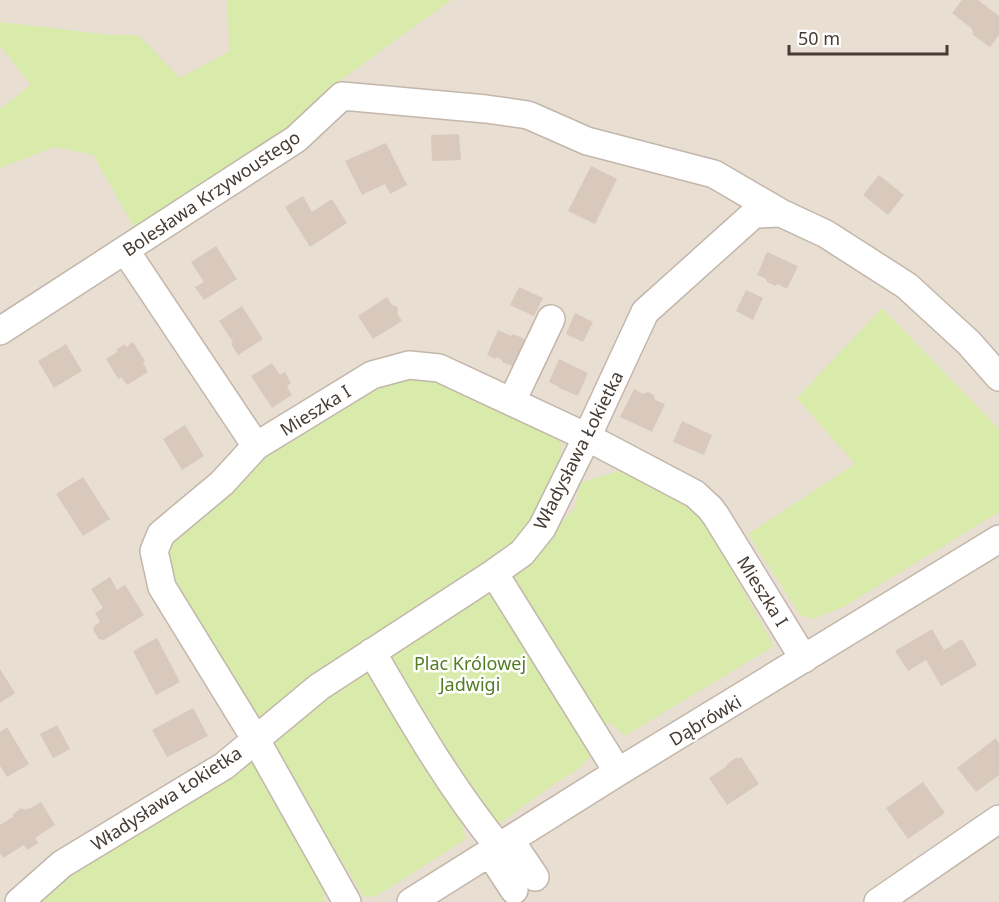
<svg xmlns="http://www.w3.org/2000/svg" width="999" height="902" font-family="'Noto Sans',sans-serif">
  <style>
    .residential { fill: #e8ded2 }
    .green { fill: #d8ebaa }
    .building { fill: #d9c9bc }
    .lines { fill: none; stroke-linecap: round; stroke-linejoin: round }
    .minor-casing { stroke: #c3b6aa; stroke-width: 30 }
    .minor { stroke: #fff; stroke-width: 27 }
    .labels { text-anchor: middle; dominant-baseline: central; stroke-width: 5; stroke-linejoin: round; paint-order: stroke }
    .street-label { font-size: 18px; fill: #463c34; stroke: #fff }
    .park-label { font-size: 18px; fill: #527c23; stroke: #fff }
  </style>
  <rect width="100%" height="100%" fill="#f4ede5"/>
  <path class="residential" d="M0 0H999V902H0Z"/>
  <path class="green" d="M227 0H451L327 90 286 134 134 227 93 155 55 147 0 168V109L31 85 0 46V22L111 35H138L180 78 230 51Z
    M882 308 999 429V512L845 606 813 619 801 616 748 534 855 464 797 398Z
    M433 373 499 407 561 442 560 482 510 553 261 728 194 624 168 560 167 541 270 448 375 380Z
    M619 471 697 508 774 646 625 736 610 722 587 734 597 752 586 760 580 768 554 784 505 820 493 826 460 817 466 839 375 897 363 896 268 739 527 558 575 508 580 483Z
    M258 756 326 889 323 898 325 902H32L82 862Z"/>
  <path class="building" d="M962 0H978L999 16V35L990 47 973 35 972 29 952 13Z
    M459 134 461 160 432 161 431 135Z
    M386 143 407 185 390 194 385 184 362 195 345 161Z
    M591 166 617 179 595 224 568 211Z
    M879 175 904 195 888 215 863 195Z
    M303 196 312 212 332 199 347 223 310 247 285 207Z
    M216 246 237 279 204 300 195 287 204 282 191 262Z
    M767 252 798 266 787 289 778 284 775 286 767 282 766 279 757 275Z
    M519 287 543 298 534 316 510 305Z
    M746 290 763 298 753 320 736 311Z
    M387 297 392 305 396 306 398 309 397 313 402 321 373 339 358 316Z
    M242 306 263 339 238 355 231 344 233 342 219 321Z
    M575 313 593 322 583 342 566 334Z
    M498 330 511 336 513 334 534 343 521 370 502 362V360L497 357 496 359 487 355Z
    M133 342 145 361 143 363 148 372 127 385 121 377 118 379 106 359 117 352 116 350 125 344 126 347Z
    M66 344 82 371 54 388 38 361Z
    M559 359 588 373 578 396 559 388V387L549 382Z
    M272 363 280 375 285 372 291 383 287 386 292 395 272 408 251 376Z
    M634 389 643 394 648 392 654 395 655 400 665 404 652 432 620 417Z
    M682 421 712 435 704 455 673 442Z
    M185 425 204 456 182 470 163 439Z
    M83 477 110 519 83 536 56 494Z
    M110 577 117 590 125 585 144 615 104 640 99 639 93 630 94 626 100 622 95 613 103 608 91 589Z
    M932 629 944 650 962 639 977 665 941 686 926 660 908 671 895 651Z
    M157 638 180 682 156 695 133 651Z
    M0 669 15 693 0 703Z
    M193 708 208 736 167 757 152 730Z
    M57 725 70 749 53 758 40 734Z
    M7 727 29 764 7 777 0 766V732Z
    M996 738 999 743V775L976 792 957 768Z
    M737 757 738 759 741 757 759 784 727 805 709 778 727 766 726 765Z
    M923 782 945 813 908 839 886 808Z
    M41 802 55 825 35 838 38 843 27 850 24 845 3 858 0 853V825L13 817V814L21 808 25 810 28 808 29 809Z"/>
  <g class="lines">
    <defs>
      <path id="minor" d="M125 250 256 446
        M0 331 296 139 342 96 486 109 528 115 587 141 714 174 781 213 826 234 907 286 969 343 999 377
        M512 401 551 319
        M494 573 611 761
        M372 652C411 719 450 787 499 847
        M510 840 535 877
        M490 853 514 890
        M19 902 62 864 224 766 319 687 494 573 522 553 542 528 587 437 645 312 754 214 781 213
        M347 902 256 740 162 587 154 551 161 534 222 483 256 446 372 375 409 365 439 368 587 437 695 494 710 508 716 516 804 659
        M411 902 618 772 999 539
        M878 902 999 819"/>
    </defs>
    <use href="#minor" class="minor-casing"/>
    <use href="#minor" class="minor"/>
  </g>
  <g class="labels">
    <g class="street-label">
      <text transform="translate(211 193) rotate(-34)">Bolesława Krzywoustego</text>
      <text transform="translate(315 410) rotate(-32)">Mieszka I</text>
      <text transform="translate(578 450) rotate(-63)">Władysława Łokietka</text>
      <text transform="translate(763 591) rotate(58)">Mieszka I</text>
      <text transform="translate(705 720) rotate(-31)">Dąbrówki</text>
      <text transform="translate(166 798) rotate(-33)">Władysława Łokietka</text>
    </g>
    <g class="park-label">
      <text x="470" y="663">Plac Królowej<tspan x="470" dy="21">Jadwigi</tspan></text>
    </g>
  </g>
  <path d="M789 45v9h158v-9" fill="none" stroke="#463c34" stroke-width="3"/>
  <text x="798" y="45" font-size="18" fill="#463c34" stroke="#ffffff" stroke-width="4.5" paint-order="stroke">50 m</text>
</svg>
